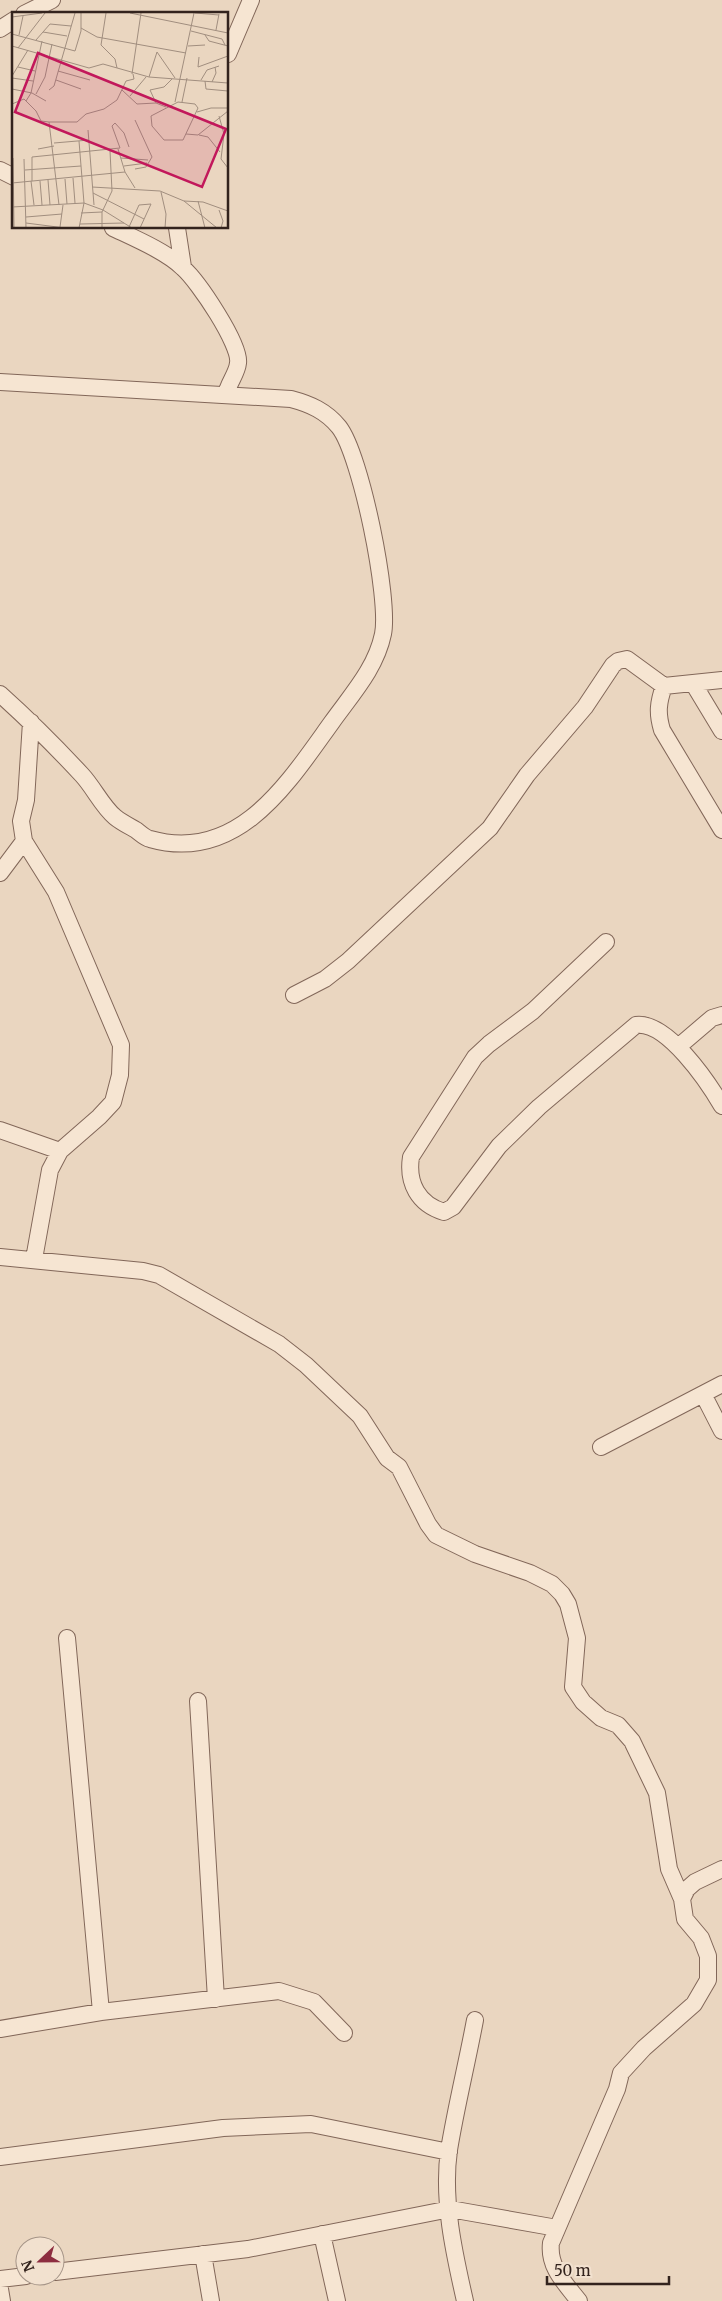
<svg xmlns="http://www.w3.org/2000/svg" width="722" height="2301" font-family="Merriweather,serif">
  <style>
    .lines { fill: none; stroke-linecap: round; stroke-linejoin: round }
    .street-casing { stroke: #826759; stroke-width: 18 }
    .street { stroke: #f6e5d2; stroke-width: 16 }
    .inset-road { fill: none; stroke: #a18e7f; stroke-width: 1 }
    .view { fill: #c2185b; fill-opacity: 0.15; stroke: #c2185b; stroke-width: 2.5 }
    .inset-edge { fill: none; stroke: #33231d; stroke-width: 2.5 }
  </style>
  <rect width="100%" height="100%" fill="#ead6c0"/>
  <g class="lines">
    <defs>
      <path id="street" d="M24 14 52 0
        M0 29 14 20
        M228 54 251 0
        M0 170 14 177
        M113 228C134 238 167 252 183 268 198 281 241 345 238 363 237 374 228 383 226 395
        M177 228 183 267
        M0 382 291 399C310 404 326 411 339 427 361 455 390 599 383 634 376 668 352 694 332 722 288 783 238 864 150 839 145 838 140 833 136 830 129 826 121 822 115 817 102 806 94 788 82 775 56 747 29 720 0 694
        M693 683 722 731
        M664 686C658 703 657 713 662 730L722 830
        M31 722 26 800 21 821 24 841 56 892 121 1045 120 1075 113 1102 99 1117 60 1151 50 1170 34 1259
        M0 873 24 841
        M606 942 533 1011 489 1044 475 1057 411 1157C407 1183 418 1204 444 1212L453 1207 499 1146 539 1107 636 1025C667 1021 708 1082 722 1106
        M294 995 325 979 348 961 490 828 527 775 585 707 613 665 618 661 627 659 664 686 722 680
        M678 1047 712 1018 722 1015
        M0 1130 60 1151
        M0 1257 143 1271 159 1275 279 1344 306 1365 360 1416 387 1458 399 1467 428 1524 436 1535 475 1554 530 1573 552 1584 562 1594 568 1604 577 1638 573 1687 583 1702 601 1718 618 1725 632 1741 657 1793 669 1869 682 1899
        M703 1394 722 1431
        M601 1447 722 1384
        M67 1638 101 2012
        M198 1701 216 1999
        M0 2029 101 2012 279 1991 314 2002 344 2033
        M0 2157 223 2128 311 2124 449 2152
        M322 2234 337 2301
        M203 2254 211 2301
        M55 2272 248 2249 450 2209 557 2228
        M0 2279 26 2276
        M0 2289 2 2301
        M465 2301C454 2253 442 2199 449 2150 456 2107 467 2063 475 2020
        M579 2301C565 2283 548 2267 551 2243L617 2089 621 2073 644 2048 694 2004 708 1980V1956L701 1938 685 1919 682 1899 687 1889 695 1882 722 1869"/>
    </defs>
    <use href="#street" class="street-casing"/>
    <use href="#street" class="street"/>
  </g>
  <g transform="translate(12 12)">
    <rect width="216" height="216" fill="#ead6c0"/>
    <path class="inset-road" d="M94 1 89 33 103 47 105 56M118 1 216 21M183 1 207 3M0 5 30 1M69 16 85 25 174 41M204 18 207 2M179 19 210 27 213 33M31 20 55 24M0 22 63 39 69 19V1M7 23 11 4M193 23 197 29 216 34M24 28 38 12 59 14M0 34 77 56 91 52 137 65 216 71M176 34 193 33M6 36 33 1M145 40 163 66M187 45 186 55 216 44M6 55 23 59M46 59 78 68M120 62 129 1M0 64 16 38M137 65 145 40M0 66 21 69M44 68 69 77M189 68 195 58 207 54M193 69 194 77 216 79M200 70 204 61 203 55M0 77 20 81 34 89M37 78 42 74 63 1M110 78 125 92 144 91 154 95M24 82 33 65 40 32M118 84 134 65M14 89 19 81 30 29M163 90 182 1M166 90 183 92 186 96 171 128H152L140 114 139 104ZM170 90 175 66M144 91 138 78 152 75 160 67M0 92 12 87 24 99 29 109 37 110 47 193M185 100 199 96H216M207 104 212 122 209 147 216 156M123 108 140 145 134 155 123 157M37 110H65L74 102 92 97 105 88 114 69 122 67 121 62M76 118 82 193M174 122 186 123 216 99M187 123 196 125 208 140M67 129 72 191 67 216M42 131 77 128M26 137 42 134M106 137 113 160 123 176M1 146 2 216M109 146 136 148M12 147 14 216M112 154 135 151M13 158 69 154M61 166 63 191M53 167 55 192M36 168 38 193M19 169 22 193M20 169V145L108 136 100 114 103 111 112 121 117 135M28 169 30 193M0 171 113 160M80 175 148 179 172 189 205 216M149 180 154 202 153 216M81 181 132 207M172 189 191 190 216 199M186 189 193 216M0 195 72 191 91 198 120 216M207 198 211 209 209 216M69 201 90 200M14 205 50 202M14 211 53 216M68 212 112 211M48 215 51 193M117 215 127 193 139 192 128 216M90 216V200L100 179 98 139"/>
    <path class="view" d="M26 41 214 117 190 175 3 100Z"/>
    <rect width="216" height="216" class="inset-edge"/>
  </g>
  <g transform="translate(40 2261) rotate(248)"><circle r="24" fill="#f2e1cf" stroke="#a69588"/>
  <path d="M0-4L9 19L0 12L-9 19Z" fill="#8d2d40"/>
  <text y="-8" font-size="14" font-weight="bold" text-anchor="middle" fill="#33231d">N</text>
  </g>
  <path d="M547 2276v8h122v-8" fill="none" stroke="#33231d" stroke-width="2.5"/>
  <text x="554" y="2276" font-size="15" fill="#33231d" stroke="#f2e1cf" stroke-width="4" paint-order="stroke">50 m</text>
</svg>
